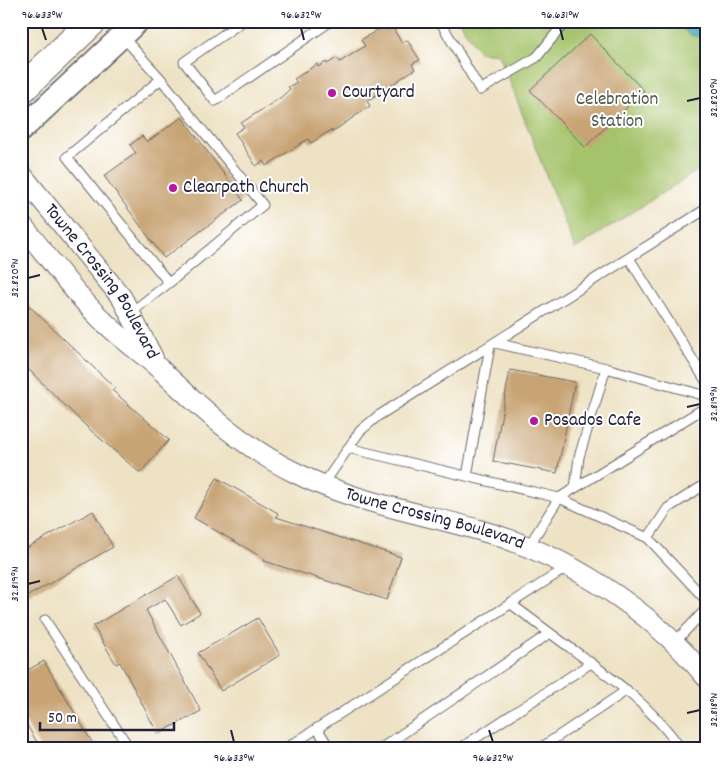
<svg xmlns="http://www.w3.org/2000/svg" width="727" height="770" font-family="Dekko,sans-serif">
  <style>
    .green { fill: #a5c36a; stroke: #647252 }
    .water { fill: #3dabbb; stroke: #30667b }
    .building { fill: #c8a475 }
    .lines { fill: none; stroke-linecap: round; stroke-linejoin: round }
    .service-casing { stroke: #69656b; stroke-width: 11 }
    .tertiary-casing { stroke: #69656b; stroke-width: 22 }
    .secondary-casing { stroke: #69656b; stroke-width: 25 }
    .motorway-casing { stroke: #69656b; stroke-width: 30 }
    .service { stroke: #fff; stroke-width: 9 }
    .tertiary { stroke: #fff; stroke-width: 20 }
    .secondary { stroke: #fff; stroke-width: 22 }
    .motorway { stroke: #fff; stroke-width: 28 }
    .ticks { fill: none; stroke: #22223b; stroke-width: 2 }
    .poi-dot { fill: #b5179e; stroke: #fff; stroke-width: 2 }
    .labels { text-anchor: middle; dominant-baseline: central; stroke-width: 4; stroke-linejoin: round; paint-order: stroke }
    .poi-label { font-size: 19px; fill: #22223b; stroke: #fff; text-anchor: start }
    .park-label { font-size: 19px; fill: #505a4b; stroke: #fff }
    .street-label { font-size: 19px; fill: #22223b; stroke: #fff }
    .neatline { fill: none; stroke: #22223b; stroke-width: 2 }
    .ticks-label { font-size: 12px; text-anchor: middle; fill: #22223b }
  </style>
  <rect width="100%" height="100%" fill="#fff"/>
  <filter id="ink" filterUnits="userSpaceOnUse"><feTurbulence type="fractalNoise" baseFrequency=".02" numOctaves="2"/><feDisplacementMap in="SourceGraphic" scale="10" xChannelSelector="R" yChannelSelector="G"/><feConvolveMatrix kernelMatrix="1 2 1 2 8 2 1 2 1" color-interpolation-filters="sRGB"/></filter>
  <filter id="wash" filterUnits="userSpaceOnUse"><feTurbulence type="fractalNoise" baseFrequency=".0096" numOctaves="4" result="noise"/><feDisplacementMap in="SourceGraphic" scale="20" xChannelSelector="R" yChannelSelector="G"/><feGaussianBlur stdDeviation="1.12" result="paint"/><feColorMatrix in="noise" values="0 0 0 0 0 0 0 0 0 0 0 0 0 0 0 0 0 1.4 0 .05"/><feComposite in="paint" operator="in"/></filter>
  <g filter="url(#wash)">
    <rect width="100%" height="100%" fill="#eee2c4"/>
    <path class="green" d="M459 21H706V165L575 249 499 54 479 52Z"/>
    <path class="water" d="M676 21H706V36C690 38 686 33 676 21Z"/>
    <g id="blocks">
      <path class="building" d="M384 26 387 30 392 27 402 43 407 40 420 60 412 64 415 69 367 101 370 106 332 132 331 130 311 143 308 139 266 166 263 161 256 166 235 133 244 127 241 123 280 98 290 89 288 87 297 82 294 79 317 64 318 67 326 62 327 64 337 58 340 62 365 46 361 40Z
        M590 34 644 91 585 147 530 90Z
        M182 117 243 200 164 258 104 176 136 153 130 145 142 136 147 142Z
        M21 298 115 388 112 390 169 440 140 473 87 427 21 362Z
        M510 370 575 382 557 473 493 461Z
        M217 478 278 513 276 517 401 557 387 600 264 561 265 559 194 518Z
        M93 511 113 547 21 600V551Z
        M178 576 200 613 181 625 165 599 146 610 201 711 158 734 120 662 116 664 93 626Z
        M258 618 280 655 221 691 198 653Z
        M44 661 96 749H41L21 715V674Z"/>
    </g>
  </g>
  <g filter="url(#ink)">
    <use href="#blocks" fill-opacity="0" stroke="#69656b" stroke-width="1"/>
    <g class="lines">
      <defs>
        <path id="service" d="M243 21 184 62 215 101 331 21
          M440 21 480 90 537 57 566 21
          M122 36 161 79 263 205 169 283 67 157 161 79
          M629 258 706 381
          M130 313 169 283
          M495 343 606 368
          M348 448 559 498 706 407
          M467 476 490 346
          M323 485 360 431 378 416 706 209
          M575 488 579 457 606 368 706 396
          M648 538 668 508 706 484
          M528 547 559 498 648 538 706 600
          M511 604 550 633
          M45 620 130 749
          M674 643 706 609
          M317 728 330 749
          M285 749 569 566
          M380 749 550 633C597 668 648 700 681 749
          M459 749 591 663
          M539 749 627 690"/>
        <g id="tertiary">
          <path id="s1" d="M21 174 122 298 153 358"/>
          <path id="s2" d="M21 224C47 255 72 291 100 318 119 337 141 352 161 370 202 409 243 447 294 472 352 502 417 512 479 530 565 554 649 608 706 677"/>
        </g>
        <path id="secondary" d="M21 130 138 21"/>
        <path id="motorway" d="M21 90 93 21"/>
      </defs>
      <use href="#service" class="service-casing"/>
      <use href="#tertiary" class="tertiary-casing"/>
      <use href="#secondary" class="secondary-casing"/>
      <use href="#motorway" class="motorway-casing"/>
      <use href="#service" class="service"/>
      <use href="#tertiary" class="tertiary"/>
      <use href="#secondary" class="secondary"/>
      <use href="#motorway" class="motorway"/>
    </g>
  </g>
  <path class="ticks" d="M42 28 46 40M301 28 304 40M560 28 563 40M687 101 700 98M28 278 40 275M687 407 700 404M28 584 40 581M687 713 700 710M231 730 234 742M489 730 493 742"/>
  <g class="poi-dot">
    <circle cx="332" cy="93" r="5"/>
    <circle cx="173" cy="188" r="5"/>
    <circle cx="534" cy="421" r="5"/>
  </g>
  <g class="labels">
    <g class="poi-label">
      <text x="342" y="93">Courtyard</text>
      <text x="183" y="188">Clearpath Church</text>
      <text x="544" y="421">Posados Cafe</text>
    </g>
    <g class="park-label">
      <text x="617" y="100">Celebration<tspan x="617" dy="22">Station</tspan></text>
    </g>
    <g class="street-label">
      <text stroke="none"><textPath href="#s1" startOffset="135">Towne Crossing Boulevard</textPath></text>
      <text stroke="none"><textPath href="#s2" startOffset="520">Towne Crossing Boulevard</textPath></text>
    </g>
  </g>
  <rect width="727" height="770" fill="none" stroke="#fff" stroke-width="55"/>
  <path d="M40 722v8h134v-8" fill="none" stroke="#22223b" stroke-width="2.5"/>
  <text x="48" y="722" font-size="15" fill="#22223b" stroke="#ffffff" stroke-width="4" paint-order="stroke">50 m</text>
  <rect x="28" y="28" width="672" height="714" class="neatline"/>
  <g class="ticks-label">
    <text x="42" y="18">96.633°W</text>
    <text x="301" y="18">96.632°W</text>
    <text x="560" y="18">96.631°W</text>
    <text transform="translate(713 98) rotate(-90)" y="4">32.820°N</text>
    <text transform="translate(14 278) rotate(-90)" y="4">32.820°N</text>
    <text transform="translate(713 404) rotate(-90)" y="4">32.819°N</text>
    <text transform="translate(14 584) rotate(-90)" y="4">32.819°N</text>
    <text transform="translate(713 710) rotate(-90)" y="4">32.818°N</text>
    <text x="234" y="761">96.633°W</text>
    <text x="493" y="761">96.632°W</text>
  </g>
</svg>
